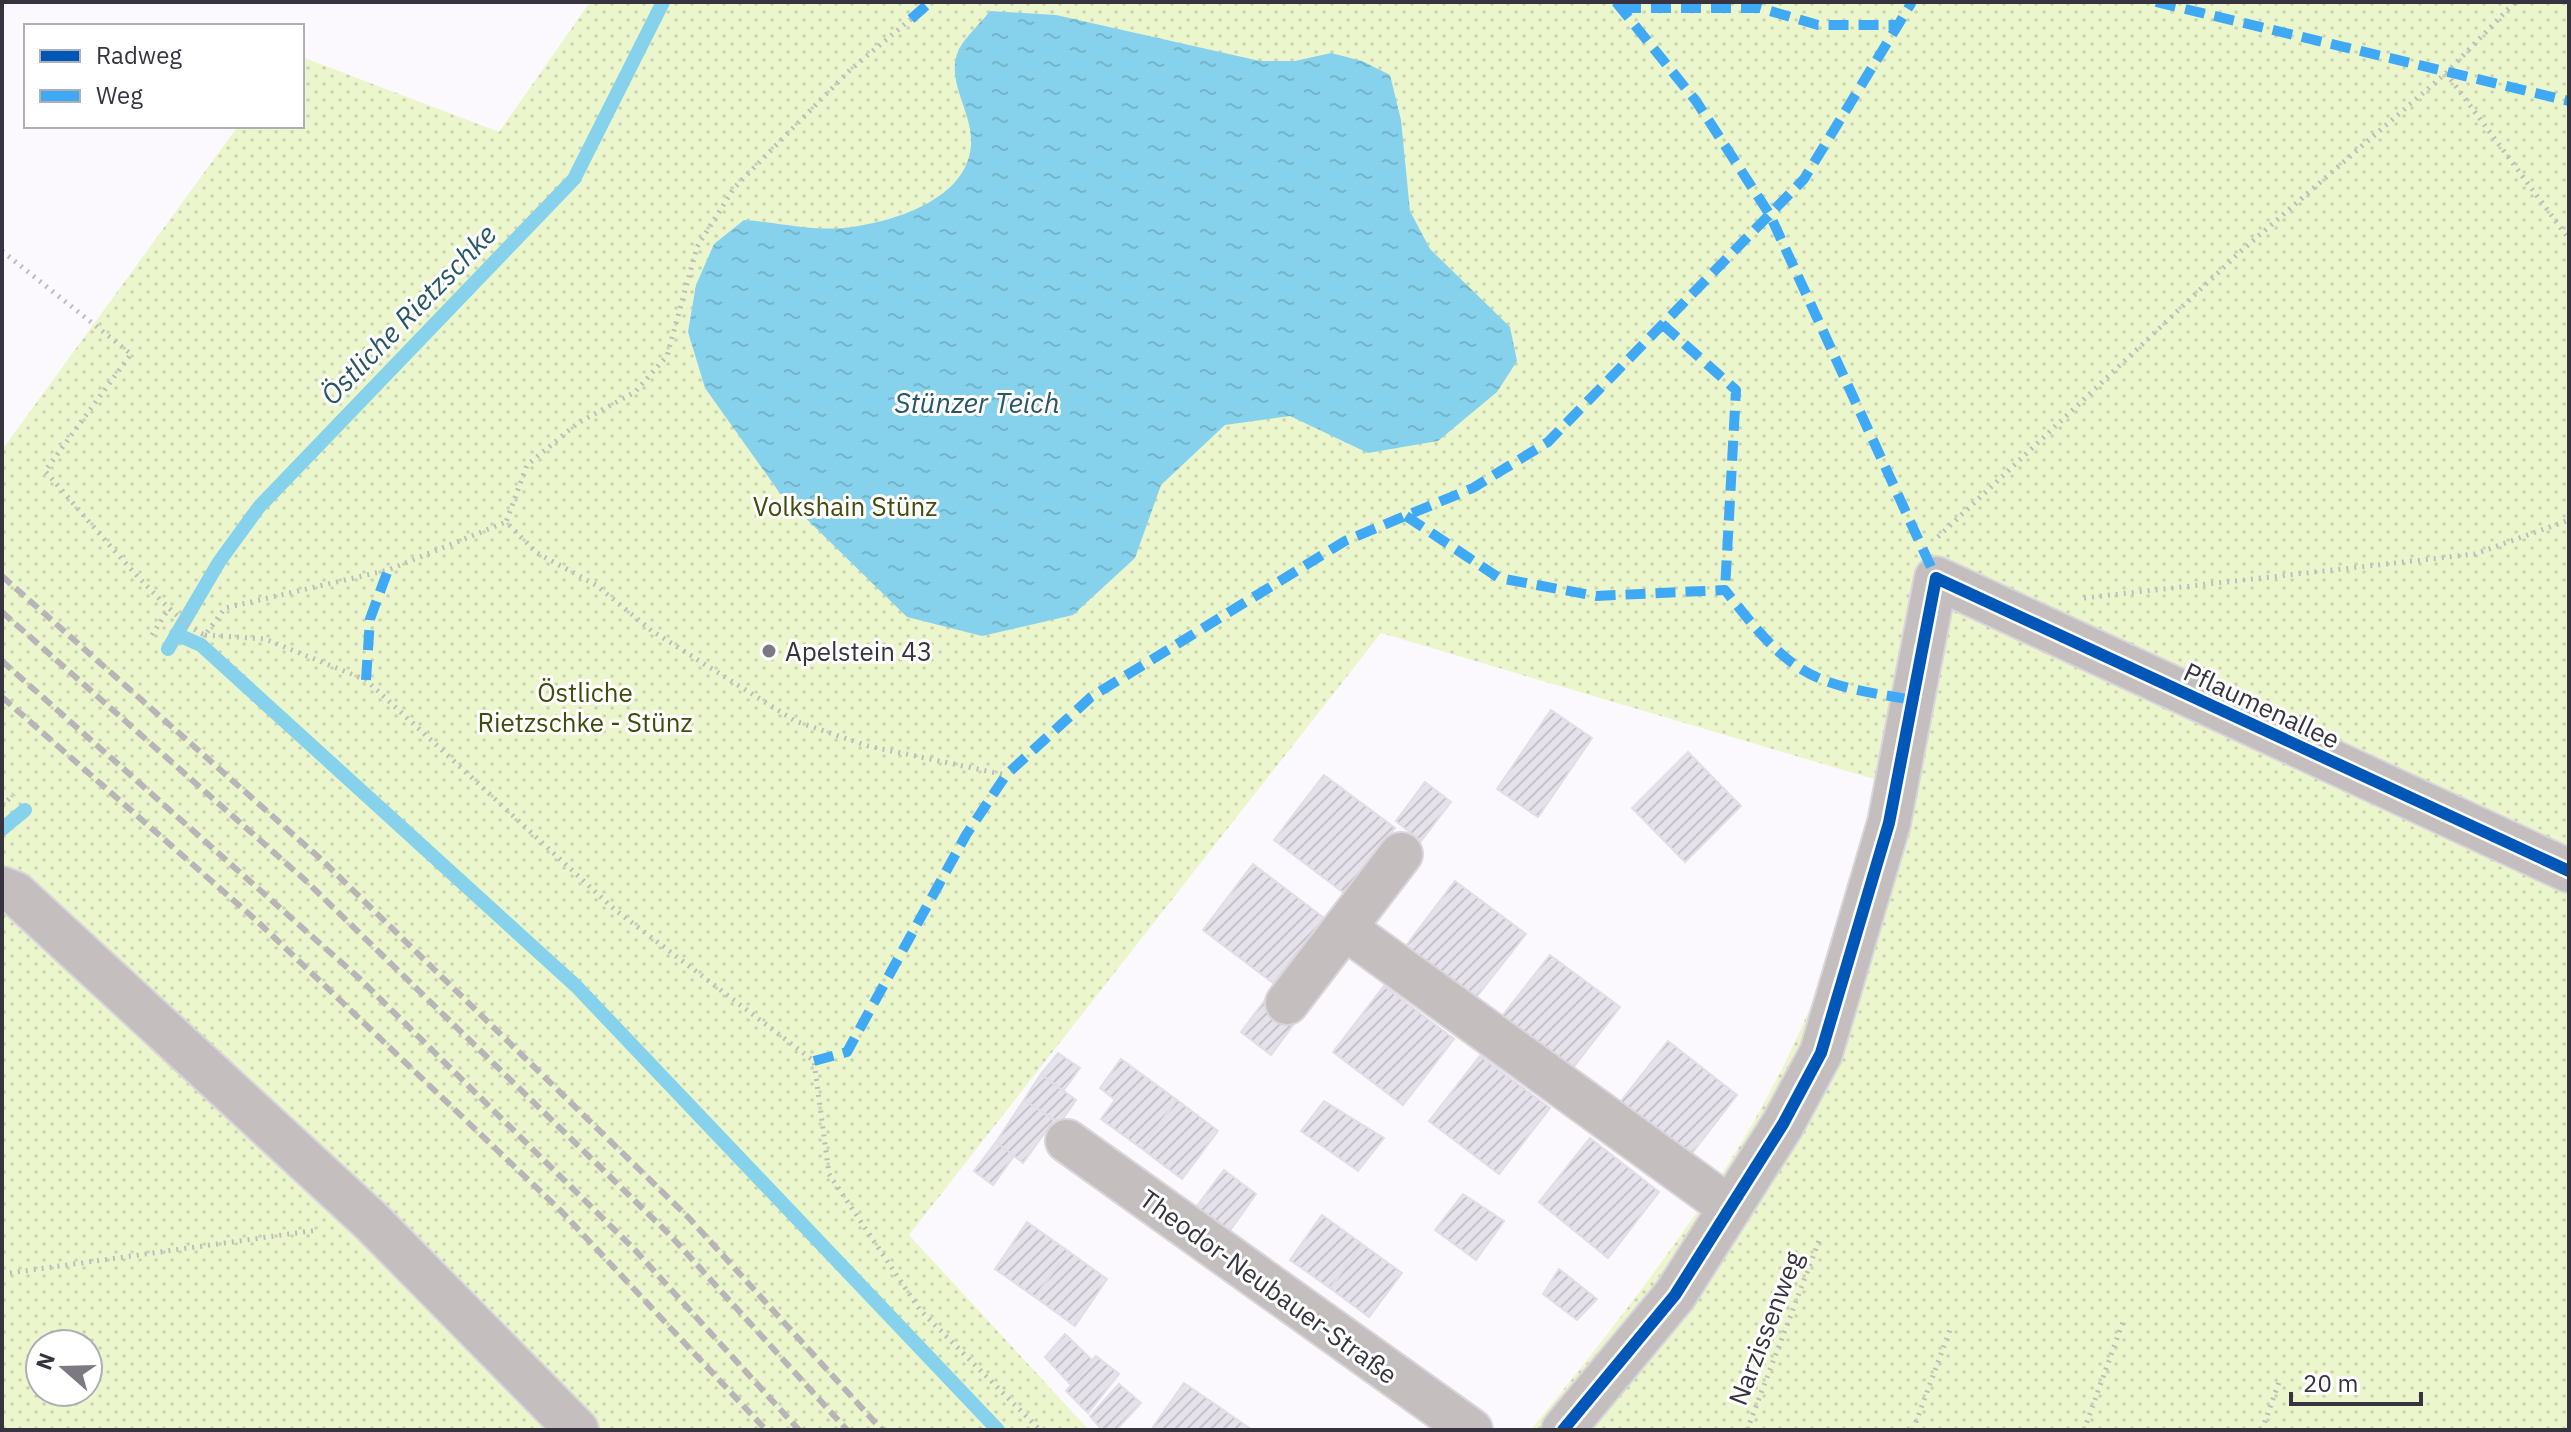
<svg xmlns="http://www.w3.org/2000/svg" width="2571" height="1432" font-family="'IBM Plex Sans',sans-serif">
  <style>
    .park { fill: url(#park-dots); fill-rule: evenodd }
    .water { fill: url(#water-ripples) }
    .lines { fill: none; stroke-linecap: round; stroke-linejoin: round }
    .stream { stroke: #86d2ec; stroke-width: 14 }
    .building { fill: url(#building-hatch); stroke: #e1dee7; stroke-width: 2 }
    .minor-casing { stroke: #d8d6db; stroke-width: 46 }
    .path { stroke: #bfbcbe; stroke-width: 5; stroke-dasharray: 2 6; stroke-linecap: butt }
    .minor { stroke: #c4bebf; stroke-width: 42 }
    .rail { stroke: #b8b4b7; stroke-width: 6; stroke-dasharray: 12 6; stroke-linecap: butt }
    .quiet { stroke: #3fa9f5; stroke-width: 10; stroke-dasharray: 20 10; stroke-linecap: butt }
    .cycleway-casing { stroke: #fff; stroke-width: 17 }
    .cycleway { stroke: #0057b8; stroke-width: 12 }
    .poi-dot { fill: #7c7982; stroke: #fff; stroke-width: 3 }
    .labels { text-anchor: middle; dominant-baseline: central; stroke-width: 6; stroke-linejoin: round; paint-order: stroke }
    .park-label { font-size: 26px; fill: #414c0d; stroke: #fff }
    .poi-label { font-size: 26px; fill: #373440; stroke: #fff; text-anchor: start }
    .street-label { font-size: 26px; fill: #373440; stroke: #fff }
    .water-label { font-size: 28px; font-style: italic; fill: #285665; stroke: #fff }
  </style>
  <defs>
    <pattern id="park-dots" width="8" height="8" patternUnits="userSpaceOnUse" patternTransform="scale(2)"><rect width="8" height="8" fill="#ecf6cc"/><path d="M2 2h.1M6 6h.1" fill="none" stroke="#cbd4b0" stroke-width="1.8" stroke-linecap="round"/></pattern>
    <pattern id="water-ripples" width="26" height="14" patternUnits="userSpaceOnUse" patternTransform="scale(2)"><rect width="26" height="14" fill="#86d2ec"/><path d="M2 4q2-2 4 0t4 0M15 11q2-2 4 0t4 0" fill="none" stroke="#74b5cb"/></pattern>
    <pattern id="building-hatch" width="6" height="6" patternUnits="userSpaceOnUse" patternTransform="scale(2)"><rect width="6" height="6" fill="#e6e2eb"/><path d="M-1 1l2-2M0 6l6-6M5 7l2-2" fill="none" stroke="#c6c2cb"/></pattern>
  </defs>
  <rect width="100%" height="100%" fill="#fbf9fe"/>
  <path class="park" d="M590 2H2569V1430H1531C1639 1296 1755 1151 1817 990 1842 925 1858 847 1877 780L1381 633 909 1235 1089 1430H2V450L238 126H302V57L499 132ZM40 1344H88V1392H40Z"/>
  <path class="water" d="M990 11 1056 15 1260 61H1295L1331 53 1362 61 1390 75 1401 120 1410 211 1430 249 1510 327 1517 361 1497 392 1438 441 1368 453 1290 416 1225 425 1161 485 1135 558 1073 615 982 636 907 617 779 492 705 388 688 332 696 285 714 244 744 220C775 222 812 231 843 228 891 223 974 199 971 138 970 108 945 79 959 49 966 36 981 23 990 11Z"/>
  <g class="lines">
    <path class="stream" d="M176 634 201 645 576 986 998 1430
      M168 649 219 562 259 507 574 179 663 2
      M2 829 25 810"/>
  </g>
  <path class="building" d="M1551 710 1592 738 1538 817 1497 789Z
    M1688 752 1741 806 1685 862 1632 808Z
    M1324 775 1395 828 1344 893 1274 840Z
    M1425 782 1451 802 1421 841 1396 821Z
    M1253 864 1324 918 1273 983 1203 930Z
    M1455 881 1526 934 1474 1000 1405 947Z
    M1550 955 1620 1007 1569 1073 1499 1020Z
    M1384 986 1454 1039 1403 1105 1333 1052Z
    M1271 992 1302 1013 1271 1055 1241 1032Z
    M1668 1041 1737 1095 1686 1161 1618 1105Z
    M1058 1053 1080 1068 1063 1091 1041 1074Z
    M1480 1056 1550 1108 1499 1174 1429 1121Z
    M1121 1059 1177 1100 1141 1148 1101 1119 1115 1100 1100 1088Z
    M1041 1074 1076 1100 1060 1123 1024 1100Z
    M1024 1100 1054 1120 1023 1163 996 1142Z
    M1177 1100 1218 1131 1182 1179 1141 1148Z
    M1324 1101 1384 1138 1358 1171 1301 1131Z
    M1590 1138 1659 1192 1608 1258 1539 1202Z
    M996 1142 1014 1156 993 1185 974 1171Z
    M1224 1170 1256 1194 1224 1239 1191 1214Z
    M1463 1194 1504 1221 1476 1260 1435 1230Z
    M1322 1215 1362 1244 1330 1288 1290 1260Z
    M1027 1222 1068 1251 1035 1297 995 1269Z
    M1362 1244 1402 1273 1369 1317 1330 1288Z
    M1068 1251 1107 1279 1075 1326 1035 1297Z
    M1559 1269 1597 1299 1577 1320 1543 1294Z
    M1065 1334 1092 1360 1070 1384 1045 1357Z
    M1096 1356 1119 1374 1088 1413 1066 1391Z
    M1184 1383 1222 1409 1208 1430H1151Z
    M1119 1384 1141 1403 1116 1430H1102L1090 1416Z
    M1222 1409 1252 1430H1208Z"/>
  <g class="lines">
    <defs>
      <path id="minor" d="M2 888 15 893 371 1221 577 1430
        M1346 929 1729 1207
        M1287 1003 1401 854
        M1067 1141 1471 1430
        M1563 1430 1675 1295 1783 1124 1821 1053 1889 823 1936 578 2569 871"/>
    </defs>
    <use href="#minor" class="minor-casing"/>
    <path class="path" d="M911 19 850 70 734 188 697 247 667 356 635 392 578 423 527 465 506 522 537 553 596 585 652 631 795 721 868 746 1006 775
      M2446 73 2569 239
      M2 251 131 354 45 471C76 505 170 622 205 635L225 608 388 570 506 522
      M1938 537 2240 252 2446 73 2515 2
      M2084 598 2475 554 2569 520
      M152 635 169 608
      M205 635 265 639 366 680 614 909 814 1061 829 1174 920 1310 1040 1430
      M2 806 14 794
      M2 1274 318 1230
      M1747 1430 1819 1241
      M1913 1430 1951 1327
      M2084 1430 2124 1319
      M2262 1430 2279 1382"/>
    <use href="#minor" class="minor"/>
    <path class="rail" d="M2 576 323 861 688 1217 882 1430
      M2 612 305 880 670 1235 847 1430
      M2 661 360 979 635 1250 799 1430
      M2 697 257 921 561 1211 766 1430"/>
    <path class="quiet" d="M1616 2 1696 101 1770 215 1936 578
      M2156 2 2569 101
      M1621 8H1760L1818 25H1898
      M911 19 930 2
      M1662 324 1736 390 1725 590
      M1406 516 1499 578 1596 596 1725 590C1749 620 1775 656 1810 674 1841 690 1880 694 1913 700
      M366 680 370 619 388 570
      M814 1061 847 1052 966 835 1006 775 1091 697 1345 541 1473 488 1548 442 1804 179 1912 2"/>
    <defs>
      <path id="cycleway" d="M1563 1430 1675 1295 1783 1124 1821 1053 1889 823 1936 578 2569 871"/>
    </defs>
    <use href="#cycleway" class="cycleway-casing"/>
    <use href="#cycleway" class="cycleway"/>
  </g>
  <circle class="poi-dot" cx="769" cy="651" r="8"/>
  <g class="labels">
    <g class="park-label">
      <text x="845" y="506">Volkshain Stünz</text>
      <text x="585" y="692">Östliche<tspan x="585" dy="30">Rietzschke - Stünz</tspan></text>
    </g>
    <g class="poi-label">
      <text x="785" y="651">Apelstein 43</text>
    </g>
    <g class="street-label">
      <text transform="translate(2262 705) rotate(25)">Pflaumenallee</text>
      <text transform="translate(1269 1286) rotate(36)">Theodor-Neubauer-Straße</text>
      <text transform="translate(1765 1328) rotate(-69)">Narzissenweg</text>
    </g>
    <g class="water-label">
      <text transform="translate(408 314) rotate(-46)">Östliche Rietzschke</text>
      <text x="977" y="402">Stünzer Teich</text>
    </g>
  </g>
  <rect width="2571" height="1432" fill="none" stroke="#373440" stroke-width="8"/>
  <rect x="24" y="24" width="280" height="104" fill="#ffffff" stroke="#afaeb3" stroke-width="2"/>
  <rect x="40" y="50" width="40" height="12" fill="#0057b8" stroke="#afaeb3" stroke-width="2"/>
  <text x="96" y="64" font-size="24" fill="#373440">Radweg</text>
  <rect x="40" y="90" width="40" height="12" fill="#3fa9f5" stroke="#afaeb3" stroke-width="2"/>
  <text x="96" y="104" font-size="24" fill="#373440">Weg</text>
  <g transform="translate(64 1368) rotate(290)"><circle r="38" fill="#ffffff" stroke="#afaeb3" stroke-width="2"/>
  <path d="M0-6L14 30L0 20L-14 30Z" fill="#7c7982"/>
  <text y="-12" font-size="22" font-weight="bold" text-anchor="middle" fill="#373440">N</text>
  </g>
  <path d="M2291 1392v12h130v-12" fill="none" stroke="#373440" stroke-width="4"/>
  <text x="2303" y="1392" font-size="24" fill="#373440" stroke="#ffffff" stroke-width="6" paint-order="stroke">20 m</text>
</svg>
